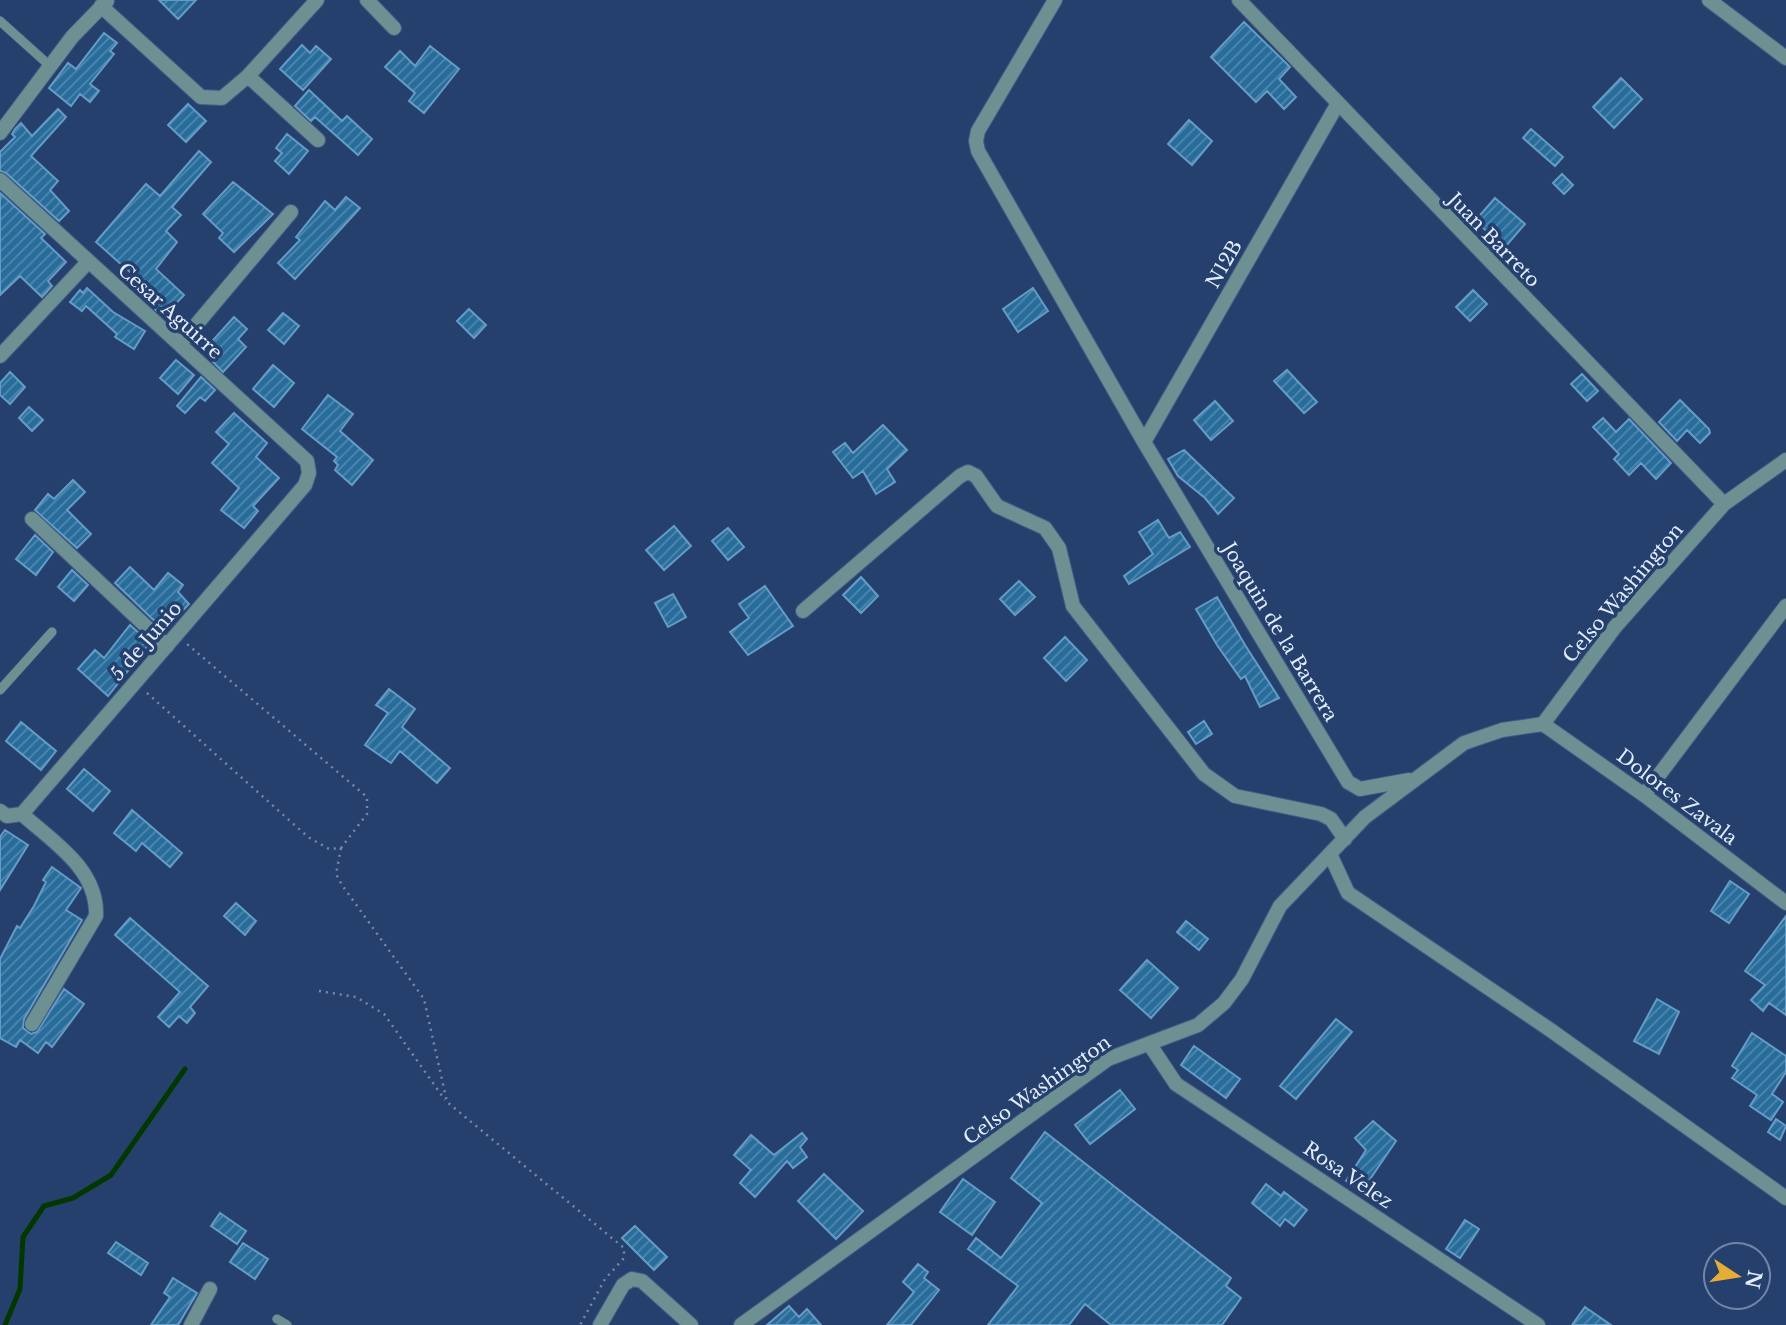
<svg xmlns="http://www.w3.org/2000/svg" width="1786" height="1325" font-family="'Libre Baskerville',serif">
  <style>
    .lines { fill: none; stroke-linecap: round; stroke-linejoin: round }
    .stream { stroke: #033700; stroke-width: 5 }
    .building { fill: url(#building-hatch); stroke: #649cc6; stroke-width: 2 }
    .lane-casing { stroke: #445c85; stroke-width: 10 }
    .street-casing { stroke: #445c85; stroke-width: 16 }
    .path { stroke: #7689ab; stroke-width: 2.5; stroke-dasharray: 2 5; stroke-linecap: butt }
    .lane { stroke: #6d9092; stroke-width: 9 }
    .street { stroke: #6d9092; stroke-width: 14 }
    .labels { text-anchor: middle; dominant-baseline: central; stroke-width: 7; stroke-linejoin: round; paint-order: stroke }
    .street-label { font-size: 19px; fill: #e2ecfd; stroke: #26406e }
  </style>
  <defs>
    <pattern id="building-hatch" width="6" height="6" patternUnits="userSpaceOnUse" patternTransform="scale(1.75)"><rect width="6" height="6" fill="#276c9a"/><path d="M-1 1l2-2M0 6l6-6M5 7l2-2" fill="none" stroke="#5088ae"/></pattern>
  </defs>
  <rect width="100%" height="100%" fill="#26406e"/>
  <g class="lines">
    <path class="stream" d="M5 1325 20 1289 23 1237 44 1206 73 1198 111 1175 185 1069"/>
  </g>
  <path class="building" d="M159 0H196L178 19Z
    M1244 22 1290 67 1279 79 1296 97 1284 109 1267 91 1256 102 1211 57Z
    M104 33 117 43 110 51 114 54 90 84 99 91 90 102 80 94 71 106 49 88 68 63 76 69Z
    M302 45 310 53 316 46 331 59 303 90 280 69Z
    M430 46 459 69 424 113 409 101 415 93 385 67 400 51 415 66Z
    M1621 78 1642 99 1614 128 1593 107Z
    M309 90 342 121 347 116 372 139 358 155 315 117 311 121 295 106Z
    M188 104 206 121 186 142 168 125Z
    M58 109 66 117 31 156 58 181 50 190 69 211 59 221 6 173 0 171V152L15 137 12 134 15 129 21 123 32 136Z
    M1189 120 1212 141 1192 165 1168 144Z
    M1531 129 1563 157 1555 166 1523 138Z
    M287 134 308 151 289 174 275 161 282 153 276 148Z
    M199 151 211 162 172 207 181 215 166 231 177 242 156 269 184 295 167 313 161 307 157 311 142 297 149 289 96 242 146 184 160 196Z
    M1562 174 1573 185 1564 194 1553 183Z
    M233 182 273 214 234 252 219 238 223 233 203 214Z
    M0 193 45 234 41 238 66 262 48 281 52 286 42 297 20 276 0 295Z
    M346 197 360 208 295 279 278 263 300 240 296 237 325 201 335 210Z
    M1495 198 1525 224 1505 247 1475 221Z
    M87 288 113 312 145 331 134 349 115 337 117 334 86 306 82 311 70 302 80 290 83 293Z
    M1033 288 1048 311 1018 332 1003 309Z
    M1473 290 1487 304 1470 321 1456 307Z
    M469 309 486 325 474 338 457 321Z
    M283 313 299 326 284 344 268 330Z
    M234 317 247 329 238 339 246 347 223 372 213 362 216 358 206 348Z
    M176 360 194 375 178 394 160 378Z
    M273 365 294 383 274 407 253 389Z
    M1287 370 1317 402 1304 413 1274 381Z
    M10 372 25 387 10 404 0 395V383Z
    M1582 374 1598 391 1587 401 1571 384Z
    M201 377 215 390 205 401 200 397 185 413 177 406Z
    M328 395 353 414 340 431 373 460 352 485 335 470 338 465 334 461 337 457 302 429Z
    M1680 400 1709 429 1710 433 1700 443 1687 430 1677 441 1659 422Z
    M1215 401 1233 421 1211 440 1194 420Z
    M29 407 43 420 32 431 19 418Z
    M234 413 267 443 256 457 279 478 253 506 258 511 244 528 221 510 239 488 212 463 229 444 216 432Z
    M1603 418 1616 432 1629 419 1671 463 1656 479 1641 463 1629 475 1614 459 1619 454 1593 427Z
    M883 425 907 450 887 469 895 482 876 494 863 471 853 478 833 452 845 443 853 453Z
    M1184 450 1234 498 1218 514 1205 498 1178 476 1168 459Z
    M73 480 85 492 67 510 91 534 77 548 35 510 48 494 54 499Z
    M1158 520 1169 538 1180 532 1190 547 1129 584 1124 576 1153 554 1139 532Z
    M674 526 691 546 664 570 646 550Z
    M728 528 744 547 728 560 712 541Z
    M35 535 53 552 36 575 16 559Z
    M130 567 154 590 168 573 183 585 178 592 189 604 164 630 115 583Z
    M72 570 88 585 74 601 58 587Z
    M861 577 878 596 861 613 843 595Z
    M1019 581 1035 597 1015 615 1000 599Z
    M765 586 793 626 748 655 730 632 749 618 739 604Z
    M673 594 686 617 668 627 655 603Z
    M1217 597 1245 645 1279 698 1260 707 1245 676 1241 679 1217 645 1196 609Z
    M130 625 150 643 108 696 78 669 95 650 104 658Z
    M1065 637 1087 660 1066 681 1044 658Z
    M389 689 415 709 402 727 450 768 437 783 400 751 391 763 365 745 388 713 376 705Z
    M1204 721 1212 734 1196 744 1188 732Z
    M21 722 56 751 41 770 6 741Z
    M84 769 110 791 93 811 67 789Z
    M132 810 182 853 170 867 142 843 136 851 114 833Z
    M5 830 28 845 0 890V837Z
    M52 867 81 888 66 910 82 920 24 1019 23 1028 31 1034 37 1032 64 989 84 1004 52 1047 46 1042 38 1053 20 1040 16 1047 0 1038V959L17 926 20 928 34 906 46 882 43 880Z
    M1730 881 1749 894 1729 923 1711 911Z
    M236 903 256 921 245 935 224 916Z
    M1786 916V1015L1769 1003 1763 1011 1751 1000 1765 985 1745 971Z
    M130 918 208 986 190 1007 195 1013 187 1023 179 1016 169 1027 158 1017 180 992 115 935Z
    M1186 921 1208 939 1199 950 1177 932Z
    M1147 960 1178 988 1151 1018 1120 990Z
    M1657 999 1679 1012 1659 1054 1634 1041Z
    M1336 1019 1352 1032 1296 1099 1280 1086Z
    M1752 1033 1786 1056V1072L1772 1094 1783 1102 1771 1120 1750 1106 1757 1095 1732 1078 1738 1070 1732 1066Z
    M1194 1046 1240 1079 1226 1098 1181 1065Z
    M1120 1090 1135 1109 1090 1144 1075 1125Z
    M1776 1119 1786 1126 1780 1140 1768 1132Z
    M1373 1121 1396 1141 1362 1191 1346 1181 1366 1150 1355 1138Z
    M1045 1132 1231 1278 1226 1286 1241 1298 1222 1325H1111L1085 1304 1069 1325H988L1018 1286 968 1249 976 1238 1001 1258 1042 1203 1011 1178Z
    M802 1133 807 1139 800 1147 807 1157 793 1168 787 1161 755 1197 740 1183 751 1170 734 1155 751 1135 774 1155Z
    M824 1174 863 1211 836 1239 798 1201Z
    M963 1179 995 1202 972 1235 940 1212Z
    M1266 1184 1281 1196 1284 1192 1307 1210 1294 1226 1285 1219 1280 1226 1252 1203Z
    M220 1213 246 1231 237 1244 211 1226Z
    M1465 1220 1479 1229 1460 1258 1446 1249Z
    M635 1226 667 1257 654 1270 622 1238Z
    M116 1242 148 1263 141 1275 108 1253Z
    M243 1243 268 1259 255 1279 230 1262Z
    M918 1264 928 1272 924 1278 939 1290 911 1325H887L914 1292 903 1282Z
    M173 1278 197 1293 178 1325H151L170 1297 164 1293Z
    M789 1306 799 1317 807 1309 821 1325H767Z
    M1585 1307 1611 1325H1572Z"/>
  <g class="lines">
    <defs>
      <path id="lane" d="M0 21 50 66
        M0 690 52 632
        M277 1319 287 1325"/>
      <path id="street" d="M367 0 394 28
        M1055 0 978 131 976 141 978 151 1144 442 1348 782 1360 789 1409 780
        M1239 0 1724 504
        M1709 0 1786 58
        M101 6 201 97 222 98 248 76 318 140
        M248 76 317 0
        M0 133 72 37 107 1
        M0 180 307 461 309 473 305 485 22 814 7 816 0 811
        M180 344 291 212
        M0 356 88 262
        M1144 442 1337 105
        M32 519 167 646
        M803 611 960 476 968 472 976 476 997 506 1045 528 1059 548 1073 606 1204 774 1235 796 1321 814 1331 819 1345 839
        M1543 724 1644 795 1786 903
        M1644 795 1786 606
        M22 814C54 843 98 869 96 916L32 1024
        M1330 854 1348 893 1549 1029 1786 1198
        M1150 1045 1176 1084 1538 1325
        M191 1325 210 1289
        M600 1325 623 1285 632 1279 642 1281 691 1325
        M741 1325 1108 1059 1198 1025 1224 1003 1242 979 1280 906 1365 817 1464 743 1502 730 1543 724 1615 627 1724 504 1786 460"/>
    </defs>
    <use href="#lane" class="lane-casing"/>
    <use href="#street" class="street-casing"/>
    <path class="path" d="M147 693 308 837 329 849 341 848 367 814V797L187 644
      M341 848 336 874 342 885 424 999 447 1102 624 1248V1258L605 1279 580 1325
      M319 991 356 997 384 1014 445 1100"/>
    <use href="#lane" class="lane"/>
    <use href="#street" class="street"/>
  </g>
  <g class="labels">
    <g class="street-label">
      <text transform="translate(1494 240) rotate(46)">Juan Barreto</text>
      <text transform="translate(1224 264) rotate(-60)">N12B</text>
      <text transform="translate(170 311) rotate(42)">Cesar Aguirre</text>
      <text transform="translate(1623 593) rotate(-50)">Celso Washington</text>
      <text transform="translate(1280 632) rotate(59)">Joaquin de la Barrera</text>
      <text transform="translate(146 641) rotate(-49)">5 de Junio</text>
      <text transform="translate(1677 797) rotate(37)">Dolores Zavala</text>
      <text transform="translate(1037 1090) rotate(-35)">Celso Washington</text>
      <text transform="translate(1348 1175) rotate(34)">Rosa Velez</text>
    </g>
  </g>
  <g transform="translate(1737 1276) rotate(102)"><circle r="33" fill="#26406e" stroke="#7185a7" stroke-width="2"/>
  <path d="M0-5L12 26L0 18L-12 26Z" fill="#e6ad36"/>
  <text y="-10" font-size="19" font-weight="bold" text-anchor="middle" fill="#e2ecfd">N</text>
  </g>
</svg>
